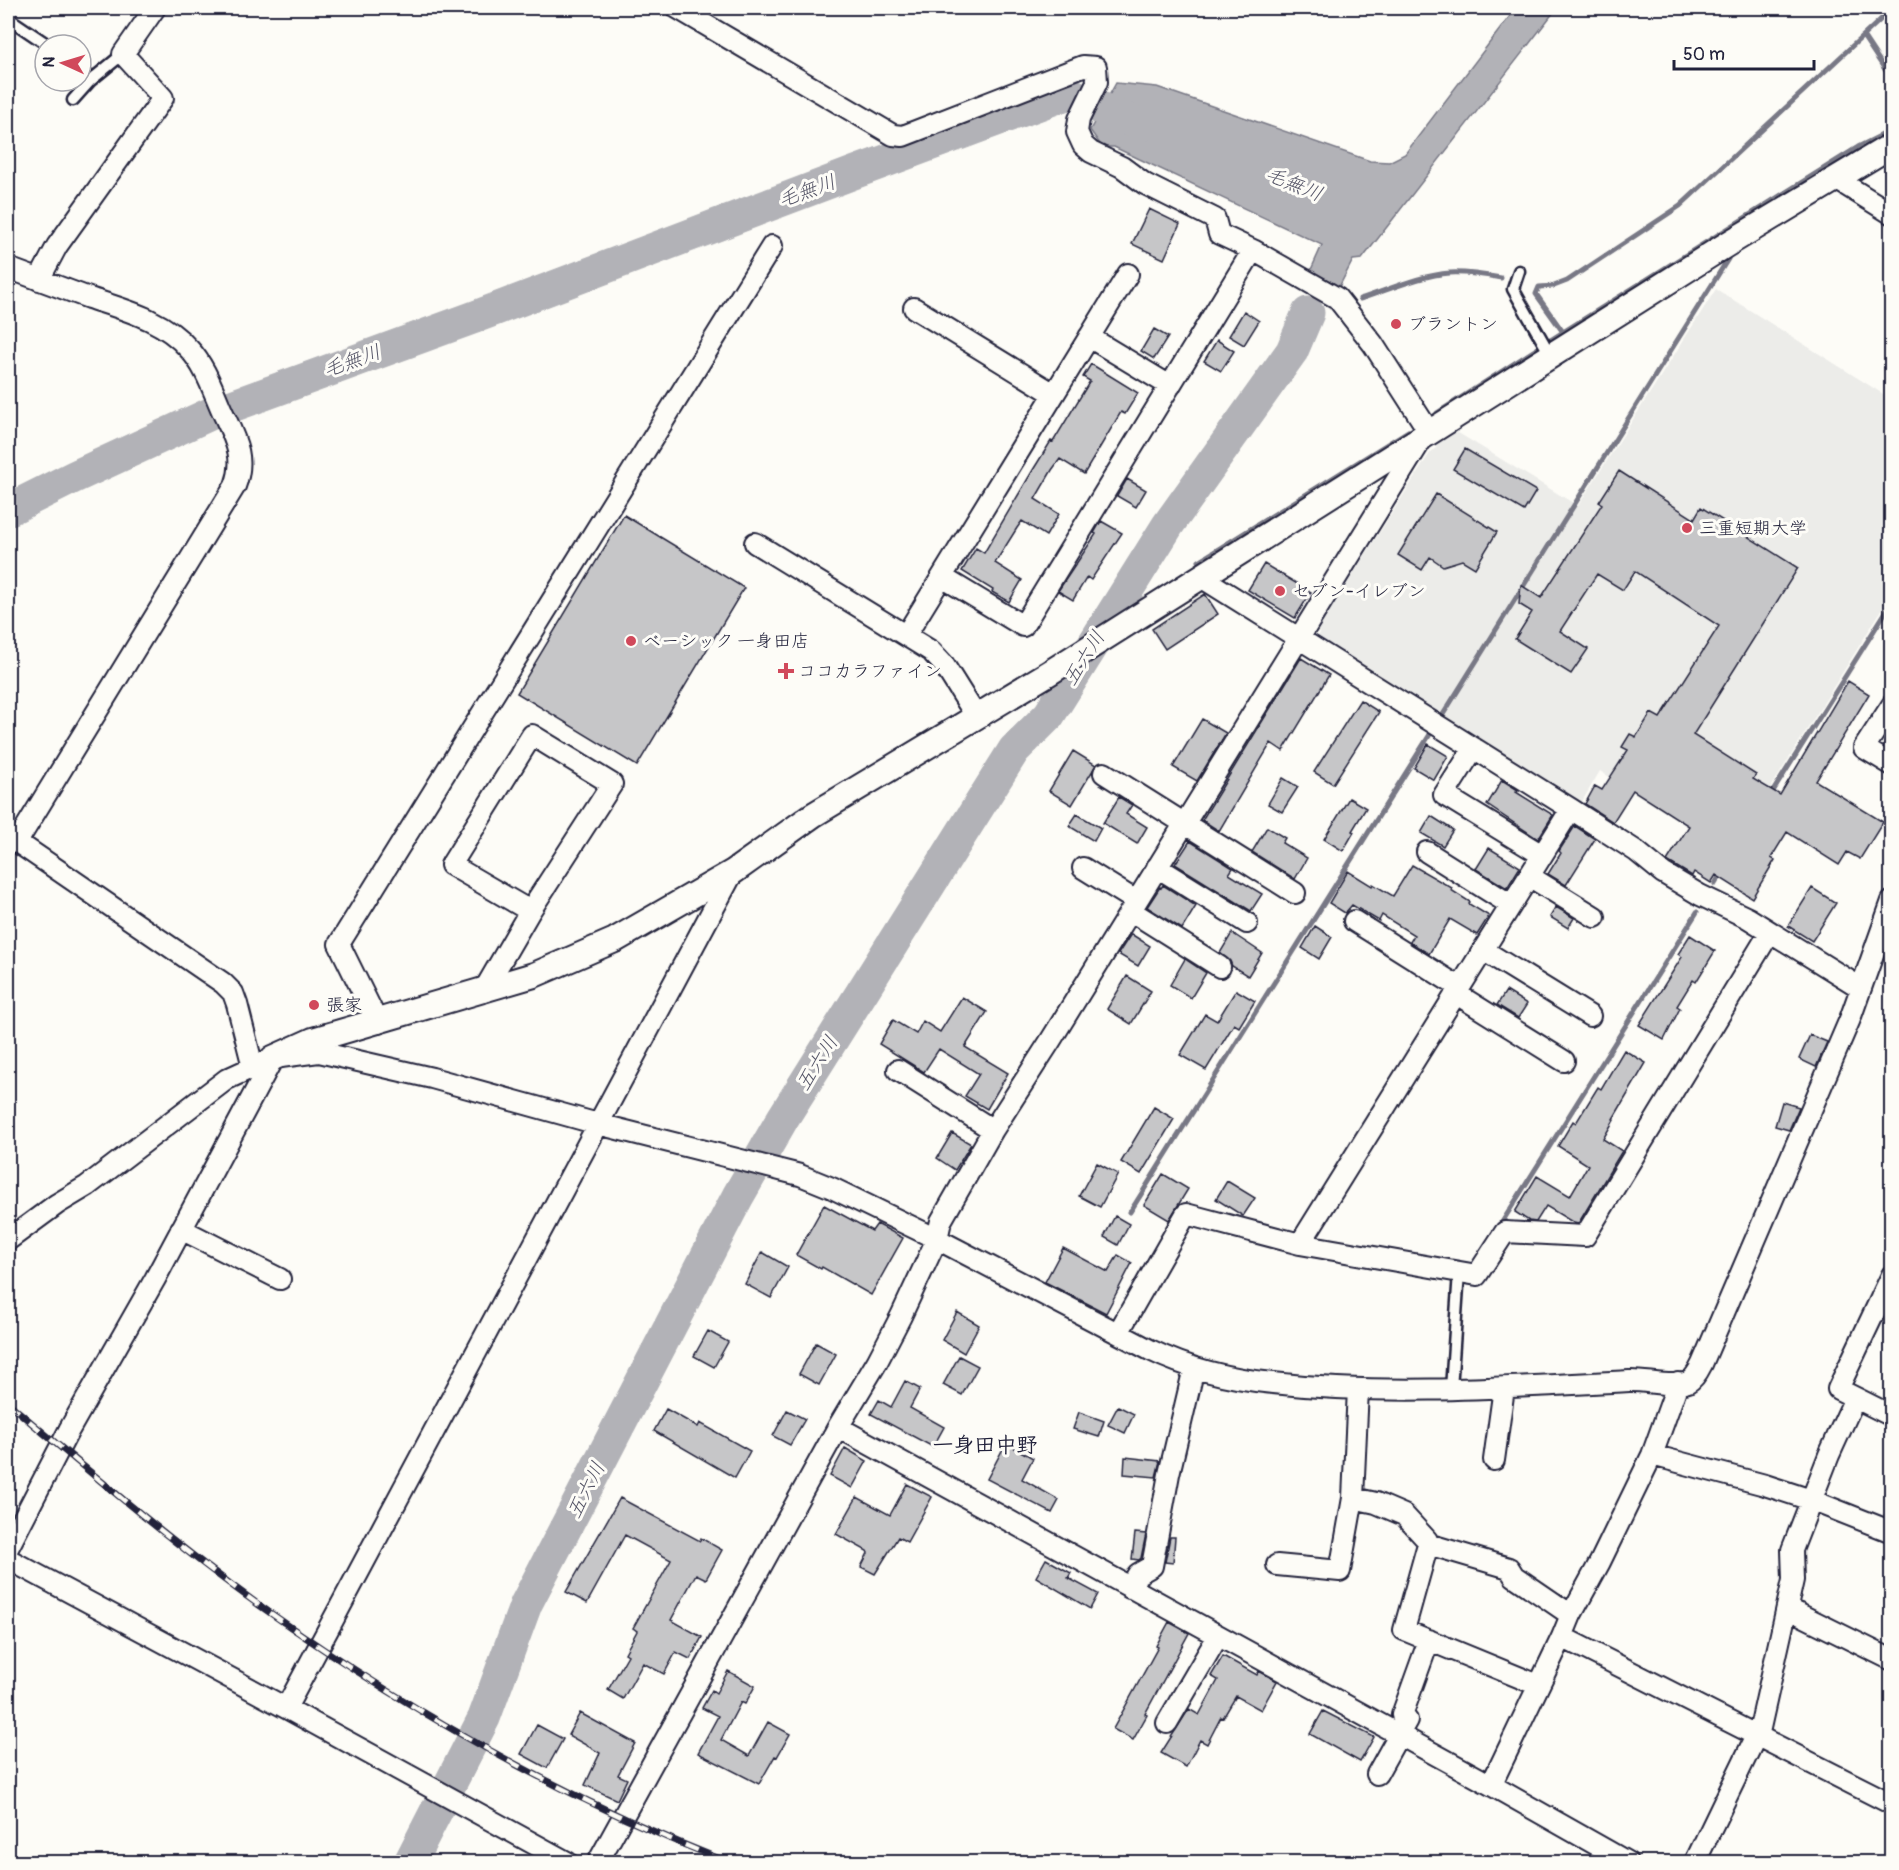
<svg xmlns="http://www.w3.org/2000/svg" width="1899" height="1870" font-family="Pangolin,'Klee One',sans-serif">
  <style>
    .built { fill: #ecece9 }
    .water { fill: #b2b2b7; stroke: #787885; stroke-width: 1.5 }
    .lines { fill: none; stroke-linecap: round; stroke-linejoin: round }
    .stream { stroke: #787885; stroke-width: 5 }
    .river { stroke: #b2b2b7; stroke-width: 33 }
    .building { fill: #c6c6c8; stroke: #22223b; stroke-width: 1.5 }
    .service-casing { stroke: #22223b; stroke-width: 15 }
    .minor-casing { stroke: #22223b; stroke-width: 24 }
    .tertiary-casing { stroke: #22223b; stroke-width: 28 }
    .service { stroke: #fdfcf7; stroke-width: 10 }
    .minor { stroke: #fdfcf7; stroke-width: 20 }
    .tertiary { stroke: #fdfcf7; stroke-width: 24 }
    .rail-casing { stroke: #22223b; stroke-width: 7 }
    .rail { stroke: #fdfcf7; stroke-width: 4.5; stroke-dasharray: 14; stroke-linecap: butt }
    .poi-dot { fill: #d1495b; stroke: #fdfcf7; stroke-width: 2 }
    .labels { text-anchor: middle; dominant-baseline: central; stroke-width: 6; stroke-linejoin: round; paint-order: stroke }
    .poi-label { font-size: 18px; fill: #22223b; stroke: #fdfcf7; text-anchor: start }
    .water-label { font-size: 20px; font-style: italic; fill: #545466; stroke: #fdfcf7 }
    .quarter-label { font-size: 21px; font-weight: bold; fill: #22223b; stroke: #fdfcf7 }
  </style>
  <rect width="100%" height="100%" fill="#fdfcf7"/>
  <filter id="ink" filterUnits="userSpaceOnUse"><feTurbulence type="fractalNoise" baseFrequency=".0167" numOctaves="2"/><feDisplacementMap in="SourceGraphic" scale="12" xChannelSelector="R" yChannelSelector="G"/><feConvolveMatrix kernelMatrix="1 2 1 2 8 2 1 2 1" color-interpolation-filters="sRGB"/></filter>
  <g filter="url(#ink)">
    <path class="built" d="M1716 289 1891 399V595L1730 853 1600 771 1581 803 1318 637 1320 633 1317 631 1430 453 1437 447 1436 443 1455 431 1578 506Z"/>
    <path class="water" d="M1516 8H1557L1362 259 1353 260 1339 287 1310 272 1322 245 1114 147H1102L1090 130 1116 83 1157 87 1370 161 1389 162 1405 154Z"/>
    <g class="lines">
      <path class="stream" d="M1863 36 1892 80
        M1360 299C1388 290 1421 275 1450 273 1467 272 1484 275 1501 278
        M1308 313 1318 293
        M1563 332 1536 294 1539 287 1554 286 1567 281 1680 206 1892 9
        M1437 413 1563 332 1858 147 1892 130
        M1199 561 1408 431
        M1439 721 1728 259
        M1770 796 1892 602
        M1715 884 1722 872
        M1130 1212 1434 728
        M1499 1227 1697 912"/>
      <path class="river" d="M8 510 74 477 210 414 475 317 856 172 1069 93 1109 112 1142 125
        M410 1862 484 1718 526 1604 738 1196 783 1118 1014 750 1049 715 1168 525 1292 351 1308 313"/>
    </g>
    <path class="building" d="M1149 209 1180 224 1164 259 1132 244Z
      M1244 311 1259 321 1244 345 1229 336Z
      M1154 329 1168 337 1154 359 1141 351Z
      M1217 340 1234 351 1221 371 1204 361Z
      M1091 364 1138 393 1125 414 1121 412 1084 474 1060 459 1052 470 1035 499 1059 514 1046 536 1022 521 1017 528 995 563 1022 580 1009 602 992 592 993 590 962 571 976 548 984 553 1033 470 1051 441 1053 442 1090 381 1083 377Z
      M1465 449 1536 491 1524 511 1453 469Z
      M1619 471 1694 519 1701 507 1798 568 1693 735 1756 775 1753 779 1780 795 1848 681 1869 694 1816 781 1883 822 1860 859 1847 852 1839 865 1787 832 1771 858 1775 860 1752 898 1716 875 1711 883 1694 872 1692 876 1667 861 1689 826 1633 790 1613 822 1585 804 1595 786 1602 790 1628 750 1622 747 1630 734 1636 737 1651 713 1660 718 1719 626 1635 571 1623 590 1597 574 1560 631 1588 649 1571 674 1515 639 1532 612 1519 604 1521 585 1541 598 1602 504 1599 502Z
      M1127 479 1146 490 1136 507 1117 496Z
      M1436 494 1497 532 1475 568 1462 560 1443 566 1430 557 1422 570 1398 555Z
      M624 515 744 588 637 766 517 693Z
      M1101 521 1122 533 1091 580 1087 577 1073 600 1058 591 1096 534 1094 533Z
      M1264 564 1311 592 1295 618 1248 590Z
      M1205 594 1218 614 1165 649 1152 629Z
      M1301 658 1329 675 1283 751 1271 743 1219 831 1202 820Z
      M1360 700 1379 712 1333 784 1314 772Z
      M1202 719 1226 733 1197 781 1173 767Z
      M1428 744 1448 756 1434 780 1414 768Z
      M1073 751 1096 765 1072 805 1049 791Z
      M1283 778 1298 787 1282 812 1268 804Z
      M1502 780 1518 790 1516 792 1553 815 1538 839 1487 805Z
      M1119 797 1132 805 1126 814 1147 827 1137 844 1103 823Z
      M1349 798 1366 808 1352 831 1354 832 1343 851 1324 839Z
      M1077 814 1101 828 1094 841 1069 826Z
      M1431 816 1453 830 1443 846 1421 833Z
      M1575 826 1595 839 1566 885 1548 874 1561 853 1559 851Z
      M1267 827 1285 838 1282 843 1307 858 1295 879 1252 852Z
      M1190 841 1233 868 1229 874 1262 894 1251 911 1175 864Z
      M1489 848 1520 867 1507 888 1476 869Z
      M1412 865 1452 888 1451 890 1470 902 1469 904 1489 916 1477 935 1450 919 1429 954 1410 942 1414 935 1382 915 1379 921 1352 905 1345 913 1329 903 1348 871 1372 886 1373 884 1393 896Z
      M1163 885 1196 906 1182 929 1147 907 1160 887 1161 888Z
      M1812 888 1836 903 1812 941 1788 926Z
      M1556 907 1574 918 1568 928 1550 917Z
      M1315 926 1332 937 1319 959 1302 948Z
      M1232 933 1262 953 1248 976 1232 966 1230 961 1220 953Z
      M1131 934 1150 946 1138 966 1118 954Z
      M1690 935 1715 951 1696 982 1693 980 1677 1006 1680 1008 1664 1040 1639 1025 1682 957 1678 954Z
      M1185 959 1206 973 1191 998 1170 985Z
      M1127 976 1151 991 1131 1024 1107 1009Z
      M1236 990 1255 1001 1239 1027 1234 1024 1206 1070 1180 1055 1205 1014 1217 1021Z
      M1506 991 1527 1004 1518 1018 1497 1005Z
      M962 997 987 1012 965 1047 1008 1073 987 1109 965 1096 979 1074 939 1049 924 1072 879 1044 893 1020 916 1034 923 1021 940 1032Z
      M1810 1035 1827 1042 1816 1067 1799 1059Z
      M1624 1050 1646 1063 1613 1119 1614 1120 1603 1139 1622 1151 1578 1224 1574 1223 1546 1206 1536 1222 1529 1221 1515 1212 1537 1176 1570 1196 1588 1165 1558 1146 1573 1121 1576 1123 1598 1087 1601 1089Z
      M1782 1102 1799 1107 1789 1130 1775 1126Z
      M1154 1107 1174 1119 1141 1174 1121 1162Z
      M952 1133 971 1144 955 1170 937 1158Z
      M1097 1163 1118 1174 1100 1207 1079 1196Z
      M1163 1174 1188 1189 1169 1220 1144 1205Z
      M1227 1181 1255 1198 1243 1216 1216 1199Z
      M824 1205 872 1231 877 1224 903 1238 871 1295 822 1267 821 1269 796 1255Z
      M1115 1216 1129 1224 1118 1245 1104 1237Z
      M1063 1248 1108 1272 1118 1255 1132 1263 1106 1313 1045 1282Z
      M762 1252 788 1267 771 1298 745 1284Z
      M957 1312 979 1325 964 1353 942 1340Z
      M708 1331 728 1342 714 1367 694 1356Z
      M816 1343 836 1354 819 1385 799 1374Z
      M959 1356 978 1366 962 1395 943 1385Z
      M905 1381 920 1389 910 1408 944 1427 933 1447 871 1414 879 1400 891 1407Z
      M1118 1406 1134 1414 1125 1433 1108 1425Z
      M666 1409 698 1427 700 1423 750 1451 735 1478 654 1431Z
      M787 1410 805 1419 790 1445 773 1436Z
      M1079 1412 1104 1421 1099 1437 1073 1429Z
      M1006 1443 1033 1458 1022 1479 1059 1500 1052 1513 987 1479Z
      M845 1448 867 1461 852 1488 830 1476Z
      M1125 1457 1160 1461 1156 1477 1124 1474Z
      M907 1484 932 1497 907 1542 898 1537 875 1574 861 1567 868 1553 867 1551 836 1534 857 1497 890 1515Z
      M620 1498 700 1541 701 1538 722 1550 706 1579 696 1574 671 1620 702 1637 690 1659 676 1652 664 1674 643 1663 623 1699 608 1690 628 1655 625 1653 637 1631 633 1628 671 1560 625 1535 587 1603 566 1592Z
      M1135 1533 1146 1534 1141 1558 1139 1560 1132 1559Z
      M1170 1537H1175L1173 1563 1165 1562Z
      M1046 1559 1071 1573 1068 1578 1098 1594 1090 1609 1036 1577Z
      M1169 1622 1189 1633 1145 1714 1147 1715 1133 1740 1113 1729 1158 1647 1156 1646Z
      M1223 1656 1257 1675 1259 1671 1277 1681 1261 1710 1236 1696 1223 1718 1221 1717 1207 1744 1200 1740 1186 1767 1161 1753 1189 1709 1199 1715 1218 1680 1211 1676Z
      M728 1671 755 1686 745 1704 741 1702 721 1740 749 1756 768 1722 790 1734 777 1757 775 1756 759 1784 698 1753 718 1716 702 1708 712 1690 716 1693Z
      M1323 1711 1374 1737 1360 1762 1310 1734Z
      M580 1713 635 1743 618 1775 627 1779 617 1800 585 1785 600 1753 568 1735Z
      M537 1725 563 1739 547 1768 521 1754Z"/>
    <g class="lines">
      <defs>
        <path id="service" d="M8 18 48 45
          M73 100 90 81 123 54
          M1519 271 1513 289 1551 356
          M1451 1389 1459 1272"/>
        <path id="minor" d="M677 8 893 135 903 136 1083 66 1096 67 1097 82 1079 119 1077 132 1083 145 1091 152 1122 167 1145 184 1215 219 1219 234 1253 250 1337 298 1373 344 1430 433
          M1836 179 1892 214
          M8 268C35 278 62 288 89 298 125 310 163 319 189 349 206 367 213 391 223 413 235 439 246 458 235 486L17 842 223 983 233 993 237 1004 253 1067
          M39 280 57 246 163 98 123 54 155 8
          M914 308 1054 394
          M1089 337 1170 386
          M755 543 931 651 944 665 976 716
          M942 577 1023 626 1253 250
          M1201 577 1571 809 1636 851 1663 873 1700 895 1748 918 1861 988
          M906 635 1128 274
          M1892 705 1864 748 1892 765
          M1474 748 1444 795 1542 855
          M1104 773 1295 893
          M1427 852 1511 905
          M1157 867 1247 923
          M1083 868 1136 901
          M1529 876 1595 917
          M1131 911 1220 967
          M1354 921 1459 987
          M1483 950 1590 1016
          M483 992 530 911 612 784 532 735 451 865 530 911
          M1455 993 1564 1061
          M378 1023 339 944 772 246
          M898 1070 993 1130
          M181 1229 280 1279
          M8 1240 57 1204 87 1186 227 1079 273 1058 319 1052 432 1078 598 1124 800 1175 832 1188 937 1239 1150 1350C1189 1369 1230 1379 1273 1383 1391 1396 1511 1387 1629 1381 1645 1380 1673 1388 1688 1382 1694 1379 1699 1370 1702 1364L1850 1019 1892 901
          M1300 1244 1477 1275 1505 1232 1585 1236 1770 932
          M1892 1275 1838 1389 1892 1416
          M1118 1333 1186 1214 1300 1244 1571 809
          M1358 1389 1353 1498 1376 1503 1404 1515 1427 1540 1428 1544
          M838 1427 1491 1785 1627 1862
          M1652 1455 1765 1485 1811 1500 1892 1532
          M1494 1460 1504 1388
          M8 1548 69 1430 155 1279 273 1058
          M8 1559 286 1708 567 1862
          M1277 1565 1340 1571 1353 1498
          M1130 1588 1138 1574 1152 1566 1169 1474 1194 1368
          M1787 1608 1892 1660
          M1562 1637 1892 1804
          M1538 1685 1404 1630 1428 1544 1509 1568 1514 1576 1571 1615
          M286 1708 733 872
          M1167 1723 1218 1636
          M1758 1737 1793 1580 1792 1550 1829 1455 1855 1398
          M1377 1774 1407 1720 1402 1715 1429 1640
          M1491 1785 1562 1637 1571 1615 1600 1562 1652 1455 1678 1383
          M598 1862 838 1427 877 1362 901 1316 937 1239 941 1221 993 1130 1049 1043 1422 439
          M1695 1862 1756 1736"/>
        <path id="tertiary" d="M273 1058 313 1040 534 975 615 940 733 872 813 815 1049 673 1726 245 1892 145"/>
      </defs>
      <use href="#service" class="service-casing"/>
      <use href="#minor" class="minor-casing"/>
      <use href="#tertiary" class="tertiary-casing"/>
      <use href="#service" class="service"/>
      <use href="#minor" class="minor"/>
      <use href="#tertiary" class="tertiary"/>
      <defs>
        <path id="rail" d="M8 1403C89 1471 172 1543 259 1605 404 1708 561 1797 727 1862"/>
      </defs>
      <use href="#rail" class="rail-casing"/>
      <use href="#rail" class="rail"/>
    </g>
  </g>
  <g class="poi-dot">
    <circle cx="1396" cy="324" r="6"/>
    <circle cx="1687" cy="528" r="6"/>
    <circle cx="1280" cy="591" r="6"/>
    <circle cx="631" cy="641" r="6"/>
    <path d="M783 662h6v6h6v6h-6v6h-6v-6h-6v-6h6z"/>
    <circle cx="314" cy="1005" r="6"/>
  </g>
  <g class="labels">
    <g class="poi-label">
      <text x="1408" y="324">ブラントン</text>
      <text x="1699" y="528">三重短期大学</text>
      <text x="1292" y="591">セブン-イレブン</text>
      <text x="643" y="641">ベーシック 一身田店</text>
      <text x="798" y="671">ココカラファイン</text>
      <text x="326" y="1005">張家</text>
    </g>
    <g class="water-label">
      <text transform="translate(1294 184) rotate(22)">毛無川</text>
      <text transform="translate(807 191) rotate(-20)">毛無川</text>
      <text transform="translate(352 361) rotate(-20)">毛無川</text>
      <text transform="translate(1084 658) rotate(-58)">五六川</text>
      <text transform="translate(817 1063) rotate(-58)">五六川</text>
      <text transform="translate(586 1490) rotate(-63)">五六川</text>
    </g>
    <g class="quarter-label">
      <text x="985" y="1445">一身田中野</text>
    </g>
  </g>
  <rect width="1899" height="1870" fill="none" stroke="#fdfcf7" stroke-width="30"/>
  <rect x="15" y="15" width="1869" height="1840" fill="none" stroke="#22223b" stroke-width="2" filter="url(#ink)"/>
  <g transform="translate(63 63) rotate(274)"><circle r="28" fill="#fdfcf7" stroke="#a5a5ac" stroke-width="1.5"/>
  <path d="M0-4.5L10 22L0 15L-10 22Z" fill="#d1495b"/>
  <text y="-9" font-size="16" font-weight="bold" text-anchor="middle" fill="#22223b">N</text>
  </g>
  <path d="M1674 60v9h140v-9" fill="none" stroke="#22223b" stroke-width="3"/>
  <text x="1683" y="60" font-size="18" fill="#22223b" stroke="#fdfcf7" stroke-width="4.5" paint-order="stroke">50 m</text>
</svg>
